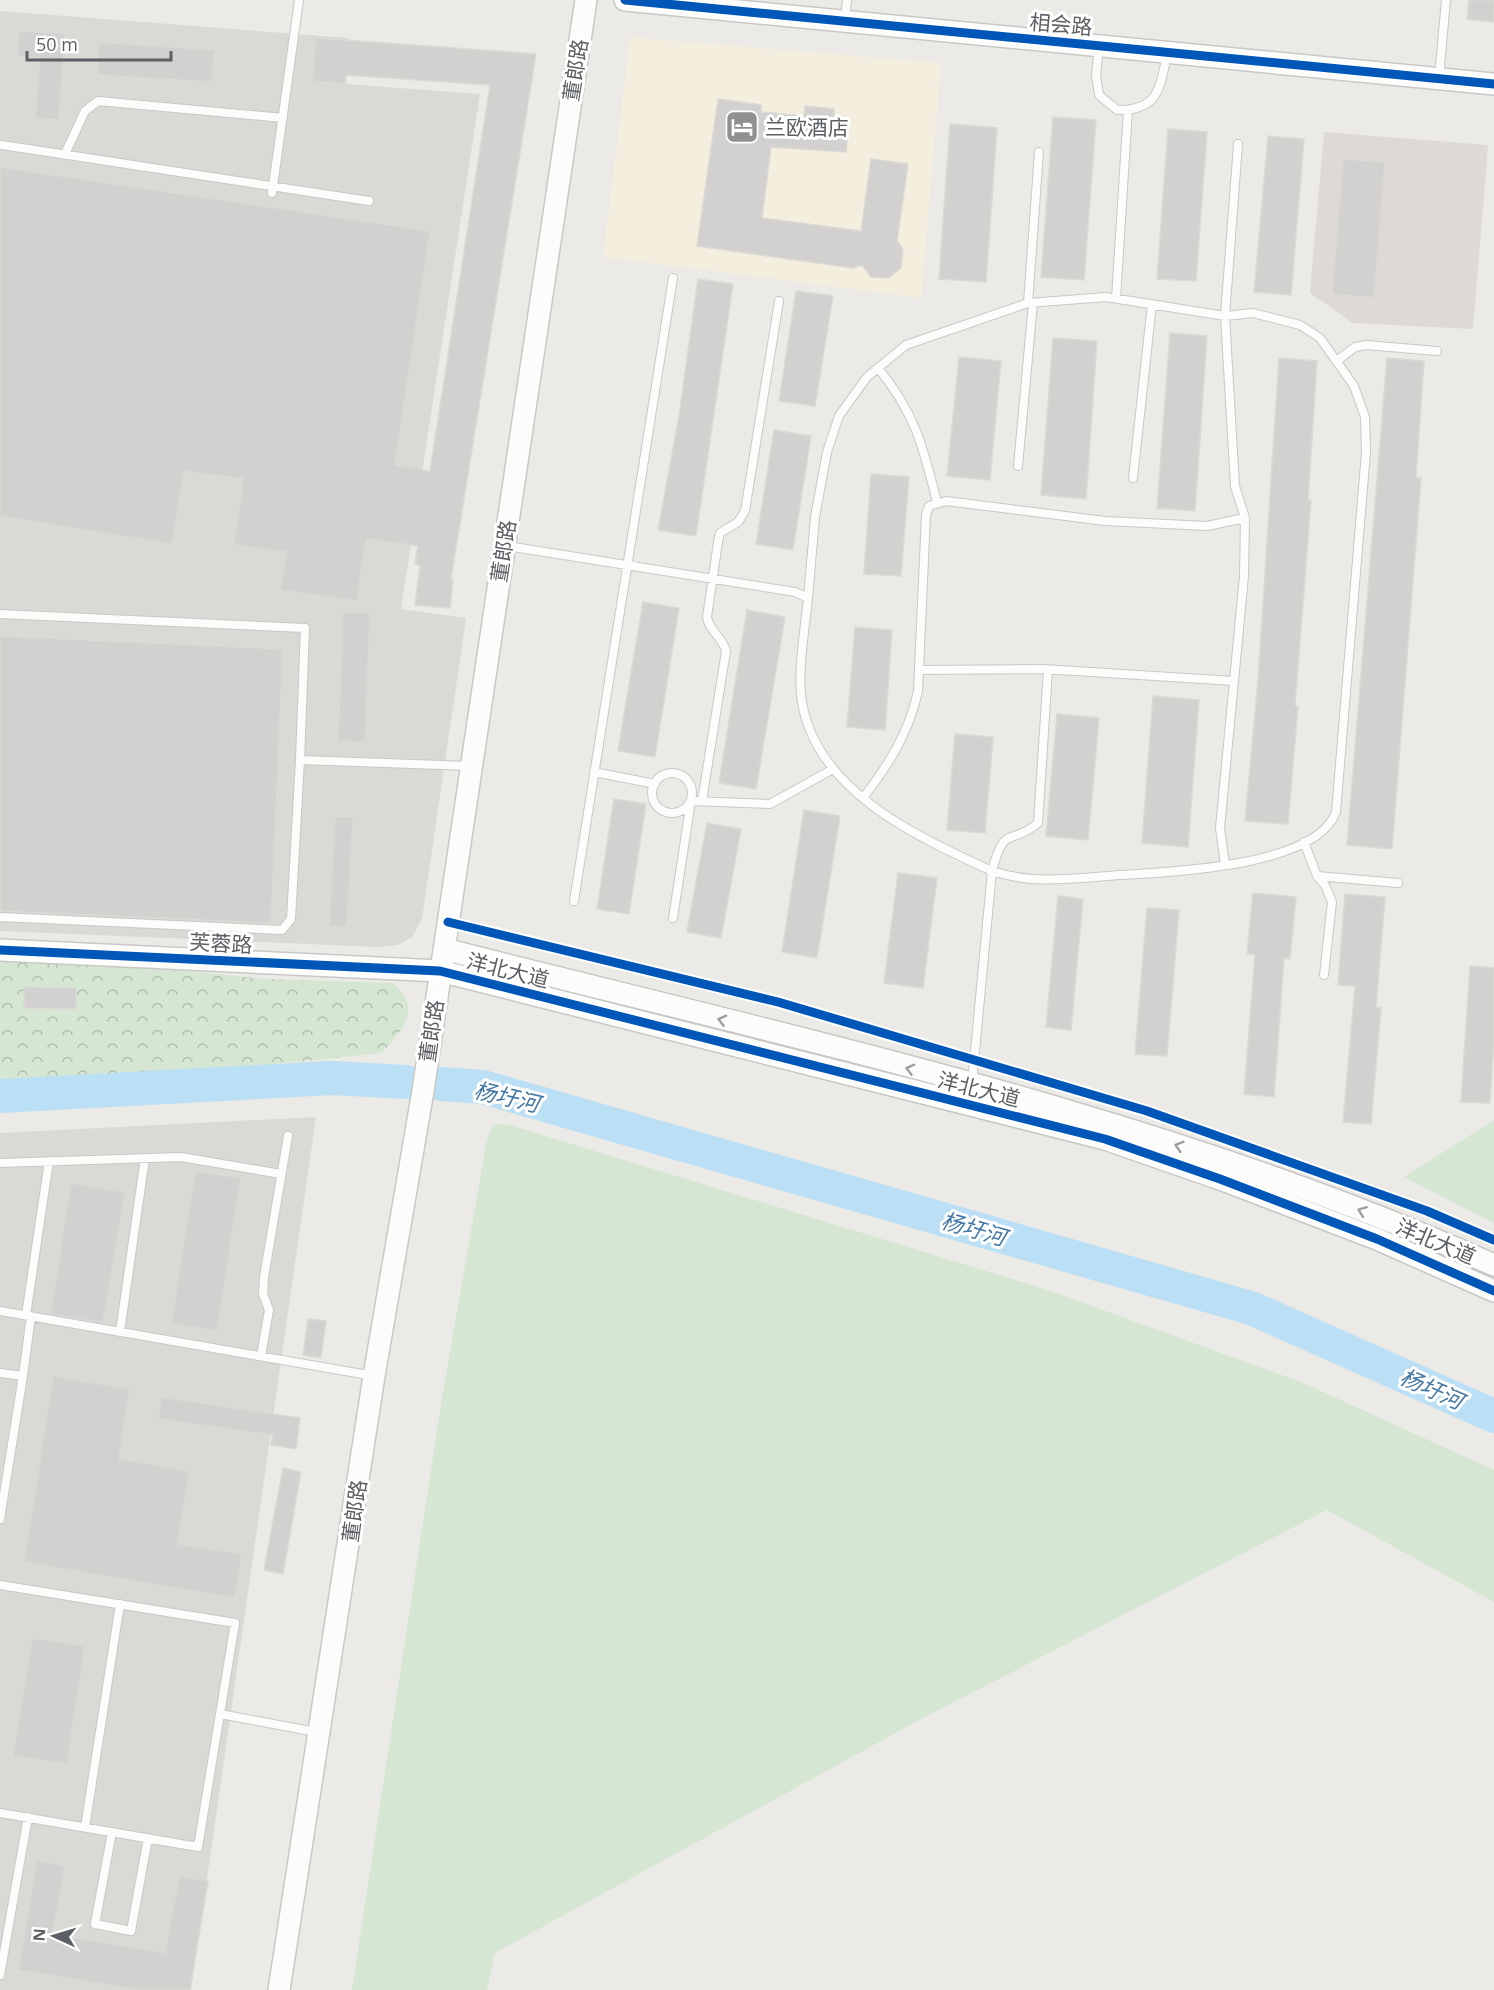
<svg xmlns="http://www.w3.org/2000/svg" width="1494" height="1990" font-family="'Open Sans','Noto Sans SC',sans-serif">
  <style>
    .commercial { fill: #f4eedf }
    .industrial { fill: #dbd9d6 }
    .education { fill: #dddad6 }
    .green { fill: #d5e7d2 }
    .park { fill: url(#park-crowns) }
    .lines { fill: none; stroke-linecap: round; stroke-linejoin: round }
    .river { stroke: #bbdff4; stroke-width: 34 }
    .building { fill: #d2d1cf; stroke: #dad9d5; stroke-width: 1.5 }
    .lane-casing { stroke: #c8c8c8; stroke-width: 10 }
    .secondary-casing { stroke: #c8c8c7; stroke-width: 24 }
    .lane { stroke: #fcfcfb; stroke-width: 8 }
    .secondary { stroke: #fcfcfb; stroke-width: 21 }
    .cycleway-casing { stroke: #fff; stroke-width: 13 }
    .cycleway { stroke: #0057b8; stroke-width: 9 }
    .oneway { stroke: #9c9ea0 }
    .labels { text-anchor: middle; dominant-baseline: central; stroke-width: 6; stroke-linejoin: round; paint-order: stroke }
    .street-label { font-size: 21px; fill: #5c5f63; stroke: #fff }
    .poi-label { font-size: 21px; fill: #5c5f63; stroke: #fff; text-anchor: start }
    .water-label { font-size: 22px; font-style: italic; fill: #4276a2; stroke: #fff }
  </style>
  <defs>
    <pattern id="park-crowns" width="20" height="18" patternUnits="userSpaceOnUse" patternTransform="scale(1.5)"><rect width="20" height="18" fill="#d5e7d2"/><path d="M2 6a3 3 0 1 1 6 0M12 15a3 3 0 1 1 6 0" fill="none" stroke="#b0beae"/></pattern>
  </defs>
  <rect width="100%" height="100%" fill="#ebeae6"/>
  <path class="commercial" d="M630 37 941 63 921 298 603 257Z"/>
  <path class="industrial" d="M0 11 349 38 346 84 480 94 401 609 466 618 422 919 412 937 398 945 379 947 0 931Z
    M316 1117 191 1990H0V1133Z"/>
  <path class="education" d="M1324 132 1488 145 1473 329 1353 323 1310 293Z"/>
  <path class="green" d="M1494 1120V1223L1404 1177Z
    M494 1124 510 1125 1048 1290 1301 1382 1494 1470V1602L1327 1510 923 1718 495 1953 487 1990H352L441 1404 487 1139Z"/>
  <path class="park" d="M0 960 104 963 265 979 393 983C423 1010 404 1028 382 1053L219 1070 0 1079Z"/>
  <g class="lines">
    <path class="river" d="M441 1084 483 1087 1251 1308 1494 1416
      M0 1096 332 1078 406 1082"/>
  </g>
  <path class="building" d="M1469 0H1494V22L1467 19Z
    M19 31 65 34 59 120 35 118 40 58 17 56Z
    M316 38 536 54 451 579 453 580 450 608 415 605 420 565 415 564 418 546 366 539 357 601 280 590 286 552 234 545 243 479 184 471 172 544 0 516V167L430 231 395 465 430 471 490 85 346 75 345 84 312 81Z
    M99 42 214 50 212 82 97 75Z
    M718 99 761 105V112L804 116 805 106 834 109V118L849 120 846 152 771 147 762 218 861 231 871 159 908 164 897 241 903 249 901 268 888 278 871 277 862 265 853 268 697 246Z
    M1053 117 1096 120 1084 280 1041 277Z
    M950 124 997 128 986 282 939 279Z
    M1168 129 1207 132 1196 281 1157 279Z
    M1268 136 1304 139 1291 295 1254 292Z
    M1343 159 1385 162 1374 298 1332 294Z
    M698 279 733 284 696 536 658 530 679 416Z
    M796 291 833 296 815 406 779 401Z
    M1170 333 1207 336 1195 511 1157 508Z
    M1053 338 1097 341 1086 499 1041 495Z
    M959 357 1001 361 990 480 947 476Z
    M1279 358 1317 361 1308 500H1311L1295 706H1298L1288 824 1245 821 1258 680Z
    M1387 358 1424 361 1416 477 1421 478 1392 849 1347 845Z
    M774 430 811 436 793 550 756 544Z
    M871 474 909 477 901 576 864 574Z
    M643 602 679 608 655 757 618 751Z
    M747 610 785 617 756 789 719 783Z
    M343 612 370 613 365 742 338 741Z
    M855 627 892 630 885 730 847 727Z
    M0 636 283 649 271 923 0 911Z
    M1153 696 1199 700 1188 847 1142 843Z
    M1057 714 1099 718 1088 840 1046 836Z
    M955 734 993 737 985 833 947 830Z
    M614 799 646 804 629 914 597 909Z
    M804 810 840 816 817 958 782 952Z
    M335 816 353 817 347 927 329 926Z
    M707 823 741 829 721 938 687 932Z
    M898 873 937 878 923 988 884 983Z
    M1253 893 1296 897 1290 959 1284 958 1274 1097 1244 1094 1255 955 1247 954Z
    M1345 894 1385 897 1376 1008H1381L1371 1124 1343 1122 1355 986 1338 985Z
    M1058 896 1083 899 1071 1030 1046 1027Z
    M1147 908 1179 910 1167 1056 1135 1054Z
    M1470 966 1494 968V1039L1490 1103 1461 1102Z
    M24 987 76 988V1009L24 1008Z
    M195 1171 241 1178 217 1331 171 1324Z
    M71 1183 125 1192 103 1323 50 1314Z
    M308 1319 326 1321 321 1358 303 1355Z
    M53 1376 130 1389 119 1459 190 1471 178 1544 242 1554 235 1598 24 1562Z
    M161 1397 300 1418 296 1449 271 1445 273 1435 158 1419Z
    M283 1468 301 1472 283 1574 264 1570Z
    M32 1638 85 1646 67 1764 13 1756Z
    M37 1860 65 1865 53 1934 165 1953 179 1876 208 1881 190 1990H136L18 1970Z"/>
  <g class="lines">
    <defs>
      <path id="lane" d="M845 19 847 0
        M1099 47 1096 75 1099 95 1117 110C1158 111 1160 89 1167 54
        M1439 77 1446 0
        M2 145 369 201
        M65 154 85 111 98 101 283 118
        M272 193 299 0
        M1116 298 1128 110
        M1028 303 1039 152
        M1338 360 1355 347 1366 345 1437 351
        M878 368C915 413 923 446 937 502
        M1018 466 1033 303
        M1133 478 1152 304
        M507 546 795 592 808 598C805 629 797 672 802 702 817 792 918 837 992 871L972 1083
        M808 598 815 517 827 452 839 416 867 377 906 345 1028 303 1106 297 1225 316 1253 313 1300 325 1320 338 1354 386 1365 417 1366 452 1336 812C1316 867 1170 872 1120 875 1091 877 1061 881 1032 879 1018 878 1005 875 992 871 1005 822 1010 847 1038 823L1048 670
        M0 614 305 628 300 760 291 919 282 930 0 917
        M919 670 1043 669 1234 681
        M300 760 470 766
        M594 772 655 784
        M652 793a20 20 0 1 1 40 0a20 20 0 1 1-40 0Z
        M863 798C889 764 909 733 918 691L926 515 929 506 946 501 1105 521 1207 526 1245 518
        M702 801 726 651C722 636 709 631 707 617L718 542 720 533 738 522 745 511 779 301
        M1304 842 1317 876 1325 885 1332 902 1324 975
        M1225 865 1220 828 1244 576 1245 518 1235 486 1225 316 1238 144
        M1317 876 1398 883
        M574 901 673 278
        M673 918 691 801 770 804 833 769
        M0 1163 181 1157 281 1174
        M0 1311 374 1376
        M26 1315 49 1161
        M120 1332 145 1158
        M261 1356 269 1310 263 1294 264 1277 288 1136
        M0 1373 23 1376 0 1519
        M23 1376 31 1316
        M0 1585 235 1623 198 1847 0 1813
        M220 1714 316 1732
        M85 1827 120 1604
        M112 1832 95 1924 131 1931 148 1838
        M0 1975 28 1817"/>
      <path id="secondary" d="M625 0 1494 84
        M444 949C797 1039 1160 1115 1494 1265
        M0 950 440 971 1105 1139 1220 1179 1377 1239 1494 1291
        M279 1990 374 1376 423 1091 586 0"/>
    </defs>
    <use href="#lane" class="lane-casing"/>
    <use href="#secondary" class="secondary-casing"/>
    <use href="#lane" class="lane"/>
    <use href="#secondary" class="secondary"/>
    <defs>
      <path id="cycleway" d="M625 0 1494 84
        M448 922 778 1002 1147 1111 1427 1211 1494 1240
        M0 950 440 971 1105 1139 1220 1179 1377 1239 1494 1291"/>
    </defs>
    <use href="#cycleway" class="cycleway-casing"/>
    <use href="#cycleway" class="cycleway"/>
  </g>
  <defs><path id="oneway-chevron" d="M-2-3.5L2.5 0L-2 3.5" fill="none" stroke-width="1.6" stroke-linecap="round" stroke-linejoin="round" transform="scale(1.5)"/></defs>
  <g class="oneway">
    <use href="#oneway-chevron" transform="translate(722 1020) rotate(-166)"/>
    <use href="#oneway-chevron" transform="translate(910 1069) rotate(-165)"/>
    <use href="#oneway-chevron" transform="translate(1179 1146) rotate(-163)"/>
    <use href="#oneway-chevron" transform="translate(1362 1211) rotate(-159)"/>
  </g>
  <defs>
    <symbol id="hotel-square" viewBox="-11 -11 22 22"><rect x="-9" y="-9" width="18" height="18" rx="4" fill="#8e9091" stroke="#fff"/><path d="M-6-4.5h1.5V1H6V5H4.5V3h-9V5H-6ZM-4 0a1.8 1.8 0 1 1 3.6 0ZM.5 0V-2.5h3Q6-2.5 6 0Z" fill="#fff"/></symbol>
  </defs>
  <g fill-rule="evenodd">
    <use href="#hotel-square" x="723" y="108" width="38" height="38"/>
  </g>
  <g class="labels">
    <g class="street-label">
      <text transform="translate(1061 24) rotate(5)">相会路</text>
      <text transform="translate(575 70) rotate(-81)">董郎路</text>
      <text transform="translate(503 551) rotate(-81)">董郎路</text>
      <text transform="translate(221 943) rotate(3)">芙蓉路</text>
      <text transform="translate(508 970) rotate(14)">洋北大道</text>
      <text transform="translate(431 1031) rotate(-82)">董郎路</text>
      <text transform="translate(979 1089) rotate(14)">洋北大道</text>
      <text transform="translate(1436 1241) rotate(23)">洋北大道</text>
      <text transform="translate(354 1511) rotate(-82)">董郎路</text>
    </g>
    <g class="poi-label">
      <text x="765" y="127">兰欧酒店</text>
    </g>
    <g class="water-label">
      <text transform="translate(507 1096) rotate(13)">杨圩河</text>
      <text transform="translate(974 1228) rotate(16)">杨圩河</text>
      <text transform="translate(1432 1388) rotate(24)">杨圩河</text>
    </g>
  </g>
  <g transform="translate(54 1936) rotate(274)" stroke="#ffffff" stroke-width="4.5" paint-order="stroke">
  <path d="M0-4.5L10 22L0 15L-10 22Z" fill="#5c5f63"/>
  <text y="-9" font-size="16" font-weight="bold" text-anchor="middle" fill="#5c5f63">N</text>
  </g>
  <path d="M27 51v9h144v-9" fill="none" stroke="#5c5f63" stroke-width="3"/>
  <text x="36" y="51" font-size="18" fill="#5c5f63" stroke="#ffffff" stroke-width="4.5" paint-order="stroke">50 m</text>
</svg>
